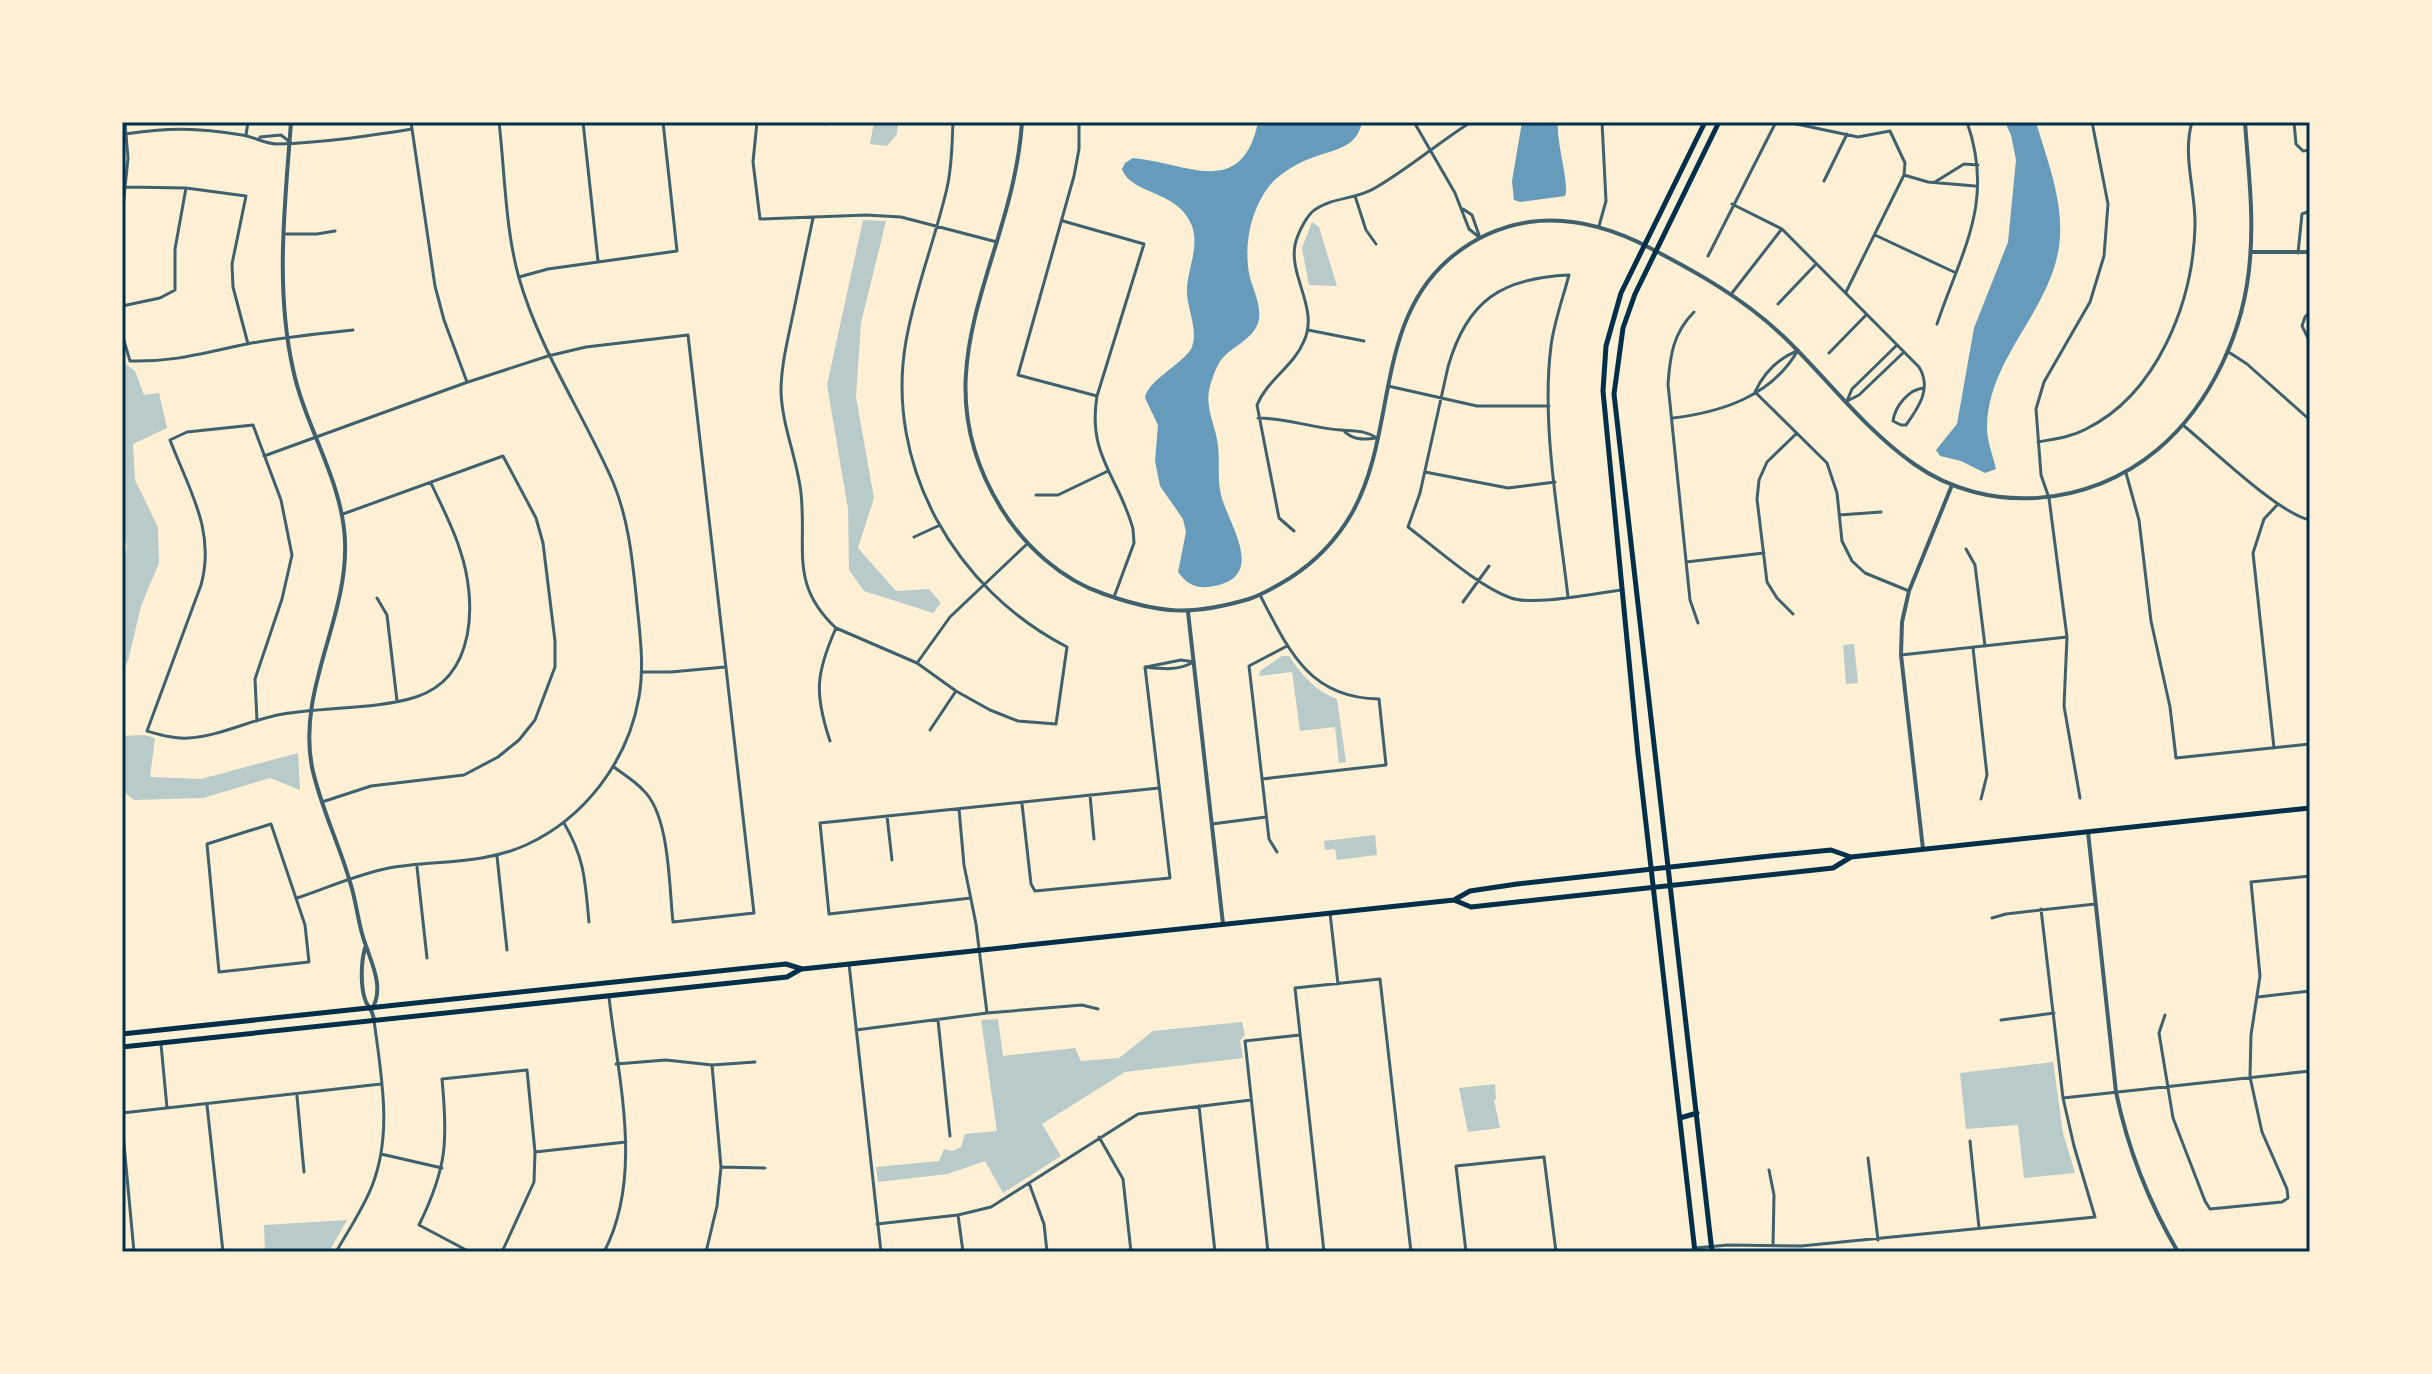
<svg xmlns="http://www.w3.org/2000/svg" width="2432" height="1374" font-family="Arial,sans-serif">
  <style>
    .green { fill: #b9caca }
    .water { fill: #669bbc }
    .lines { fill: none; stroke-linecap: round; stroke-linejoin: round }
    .minor { stroke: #3f606c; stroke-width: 3 }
    .tertiary { stroke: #3f606c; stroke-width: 4 }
    .secondary { stroke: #003049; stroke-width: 5 }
    .neatline { fill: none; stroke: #003049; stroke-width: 3 }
  </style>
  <rect width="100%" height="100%" fill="#fdf0d5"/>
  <path class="green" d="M874 122H898L897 134 887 146 870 144Z
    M863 220 886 221 861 323 856 397 874 498 858 548 896 591 929 589 941 603 933 613 864 591 849 570 848 509 827 385Z
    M1312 222 1319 227 1337 286 1309 285 1302 248Z
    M122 361 135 371 144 395 159 393 167 428 133 444 135 480 158 527 159 563 141 606 128 661 122 672V571L127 546 122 531Z
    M1854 644 1858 683 1846 684 1843 645Z
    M1282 656H1289C1301 674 1315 691 1337 699L1346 762 1339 763 1335 727 1300 731 1292 672 1259 676 1260 671Z
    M144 735 155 738 150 777 201 779 298 753 300 790 270 778 203 798 134 800 122 790V736Z
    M1375 835 1377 855 1337 860 1335 849 1325 850 1324 841Z
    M998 1019 1003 1056 1075 1048 1081 1061 1119 1058 1153 1031 1242 1022 1245 1035 1240 1041 1243 1058 1125 1072 1042 1124 1061 1156 1003 1193 985 1161 947 1174 878 1182 876 1167 939 1161 944 1149 953 1151 961 1147 965 1134 997 1131 981 1020Z
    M2053 1062 2063 1133 2075 1173 2024 1178 2018 1125 1966 1129 1960 1073Z
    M1495 1084 1496 1099 1494 1100 1500 1128 1468 1132 1459 1088Z
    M347 1220 329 1252H265L264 1225Z"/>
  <path class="water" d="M1258 122H1362C1357 147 1337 149 1317 156 1301 161 1281 172 1270 185 1250 210 1243 247 1250 278 1254 291 1261 306 1259 319 1255 341 1229 346 1219 363 1215 370 1212 379 1210 386 1204 409 1216 425 1218 446 1220 462 1217 478 1221 495 1229 526 1270 580 1208 587 1194 588 1186 583 1178 572L1186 532 1183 519 1160 486 1155 461 1158 425 1145 398C1147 381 1181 365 1191 349 1199 333 1188 310 1187 294 1186 270 1200 250 1192 226 1179 190 1131 195 1122 169L1125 163 1133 158C1184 162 1242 201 1258 122Z
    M1522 122H1558C1556 143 1570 184 1565 196L1520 202 1514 200 1512 181Z
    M2005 122H2036C2048 163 2065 204 2059 247 2049 313 1988 358 1987 427 1987 442 1993 455 1996 469L1985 473 1961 461 1940 456 1936 450 1957 424 1974 328 2008 242 2016 160 2011 135Z"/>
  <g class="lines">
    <path class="minor" d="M411 122 435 286 444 320 467 382
      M583 122 598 261
      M757 122 753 162 760 219 866 215 901 217 997 242
      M822 122 825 124
      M1079 122V149L1074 176 1018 375 1097 396
      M1414 122 1455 193 1469 229 1479 237
      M1626 122 1636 123
      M1787 122 1858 137 1890 131 1905 163 1904 175 1846 292
      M2294 122 2296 144 2303 151 2310 150
      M125 134C171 127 197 128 242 135 255 137 265 144 277 144 322 143 368 136 412 129
      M246 135 248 122
      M260 137 281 135 290 142
      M1904 175 1928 182 1975 186
      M1824 181 1847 134
      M1935 182 1964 164 1978 165
      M126 187 186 188 246 196 232 264 233 287 248 344
      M1355 196 1366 230 1376 244
      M1732 204 1782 229 1919 367C1932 388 1919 407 1906 425H1901L1893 421C1895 406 1909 389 1924 388
      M1463 209 1472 215 1479 235
      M122 217 128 158 125 122
      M813 218C806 252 799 285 792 319 787 343 781 367 781 391 782 426 797 458 801 493 807 549 789 584 836 628 816 673 814 693 830 741
      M1063 221 1144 244 1097 396C1087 456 1119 477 1133 529L1134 543 1114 597
      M1599 226 1606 201 1602 122
      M284 234H317L335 231
      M1875 235 1954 272
      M2298 253 2302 214 2310 211
      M1708 256 1776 122
      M519 277 548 269 677 251 663 122
      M1732 293 1781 230
      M1778 304 1816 264
      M122 306 160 298 175 290V249L186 188
      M1694 312C1673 333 1670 356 1668 384L1690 600 1698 623
      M2310 312 2305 317 2302 326 2310 342
      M1937 324C1962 250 1995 202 1967 122
      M1308 330 1364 341
      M122 334 130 361C176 362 203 353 247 344 282 337 318 334 353 330
      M2227 351 2247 364 2310 420
      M1829 353 1866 315
      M1388 386 1477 406H1549
      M1755 392 1827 463 1837 493 1842 541 1852 561 1865 573 1909 591
      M1755 392C1764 373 1777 359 1797 351
      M1847 401 1852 389 1897 345
      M1847 401 1859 395 1904 352
      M1258 418C1287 418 1312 428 1341 430 1355 431 1364 430 1377 438
      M1673 418C1722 412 1772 396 1798 350
      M2183 425C2211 448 2279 514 2310 520
      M1343 430C1352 440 1363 440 1376 438
      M2038 442C2054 439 2071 437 2086 429 2157 394 2193 303 2195 226 2196 192 2182 156 2192 122
      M264 456 465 383 548 356 586 347 688 335 754 913 673 922C669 887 670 815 643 790 635 781 623 774 614 767
      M1425 472 1508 488 1555 482
      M2126 473 2139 520 2151 621 2170 707 2176 758 2310 744
      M1036 495H1058L1108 471
      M1839 515 1881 512
      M1294 531 1279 518 1257 405C1267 380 1294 366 1304 341 1319 309 1289 277 1295 245 1297 235 1305 219 1312 212 1329 197 1356 200 1375 188 1408 169 1438 143 1471 122
      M914 537 938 526
      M1966 549 1975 565 1985 646
      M1686 562 1764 553
      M1260 595C1289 651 1309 698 1379 699L1386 765 1262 779
      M1568 597C1559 518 1541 424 1551 346 1554 322 1563 298 1569 275 1502 278 1467 300 1448 367L1420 493 1408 527C1436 548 1479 587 1511 598 1535 606 1595 593 1622 590
      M377 598 387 615 397 701
      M1463 602 1489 566
      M1793 614 1777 598 1767 582 1757 499 1759 480 1767 462 1797 433
      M836 628 917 663 956 691 990 710 1018 721 1056 724 1067 647C956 590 884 466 906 341 915 289 935 240 947 188 952 167 952 144 953 122
      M1973 648 1987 775 1981 799
      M1901 655 2067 637
      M917 663 950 617 1027 544
      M1145 667C1163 669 1177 671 1194 662
      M1146 667 1181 660 1194 662
      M641 672H671L725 667
      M257 721 255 679 282 599 292 555 281 500 253 425 187 432 170 440C189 490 216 531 201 585L147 731C161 735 174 739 189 738 221 736 252 719 283 714 323 707 379 709 416 697 477 677 477 600 460 550 453 527 441 505 431 483
      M930 730 956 691
      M2274 748 2253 553 2264 519 2278 504
      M1090 795 1094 839
      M2080 798 2064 706 2067 637 2049 498 2041 475 2036 409 2044 382 2090 302 2104 256 2108 204 2092 122
      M322 802 371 786 464 775 498 757 519 740 535 720 555 667V641L543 543 536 518 503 456 343 514
      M1022 804 1031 884 1035 891 1170 878 1145 667
      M959 809 964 865 976 924 987 1013
      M887 816 892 860
      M564 823C585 859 585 881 589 922
      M271 824 305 925 309 962 219 972 207 844Z
      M1212 824 1266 817
      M1277 852 1269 839 1249 666 1287 646
      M497 856 507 950
      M417 867 427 958
      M297 898C327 888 358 874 389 868 435 860 482 865 526 845 585 818 628 761 639 697 645 663 639 628 636 594 632 556 628 518 613 482 583 413 540 351 519 278 505 228 505 173 499 122
      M971 898 829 914 820 823 1159 788
      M1330 913 1338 984
      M1992 918 2006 914 2095 904
      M849 964 881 1252
      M2258 997 2310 991
      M2165 1015 2159 1033 2173 1118 2205 1201 2210 1209 2282 1202 2288 1198 2287 1189 2262 1132 2250 1077 2251 1035 2260 976 2251 882 2310 876
      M938 1020 950 1136
      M2001 1020 2054 1013
      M856 1030 987 1013 1082 1005 1098 1009
      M161 1044 167 1108
      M616 1064 666 1060 712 1065 755 1062
      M297 1096 304 1172
      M2063 1098 2310 1071
      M207 1105 223 1252
      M1199 1106 1215 1252
      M122 1113 381 1084
      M122 1123 134 1252
      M1099 1137 1123 1179 1131 1252
      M1970 1141 1979 1228
      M535 1152 626 1142
      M381 1154 442 1168
      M1868 1158 1878 1240
      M721 1167 765 1168
      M1769 1170 1774 1195 1773 1246
      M1029 1183 1044 1224 1047 1252
      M958 1215 963 1252
      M877 1224 958 1215 991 1207 1138 1114 1251 1100
      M1695 1248 1728 1245 1801 1246 2095 1217 2074 1146 2063 1098 2041 909
      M336 1252C348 1231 363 1209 372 1186 393 1133 381 1075 374 1020
      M470 1252 419 1225C447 1168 448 1141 442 1079L527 1070 535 1152 534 1182 502 1252
      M604 1252C644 1176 618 1079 609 997
      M706 1252 717 1206 721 1167 712 1065
      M1268 1252 1245 1041 1300 1035
      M1324 1252 1295 988 1380 979 1411 1252
      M1466 1252 1456 1166 1544 1157 1556 1252"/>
    <path class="tertiary" d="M291 122C285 204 275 288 293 369 305 427 343 481 345 542 348 619 297 689 312 767 320 806 339 843 350 882 357 903 358 926 366 946 373 966 384 989 372 1009
      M1022 122C1013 263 914 367 1001 508 1024 546 1062 580 1104 594 1161 614 1191 616 1249 599 1264 594 1277 586 1290 578 1315 562 1337 539 1352 513 1397 433 1374 325 1448 260 1472 239 1497 227 1529 222 1572 216 1612 228 1650 248 1698 273 1743 298 1783 336 1826 377 1864 429 1914 464 1987 516 2089 507 2157 450 2212 404 2245 329 2250 259 2254 213 2248 167 2245 122
      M2251 252H2310
      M1188 612 1223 924
      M2088 832 2116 1092C2128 1150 2148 1201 2178 1252
      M1923 849 1901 655 1902 622 1909 591 1952 485
      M365 948C361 962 360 988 366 1002 370 1009 373 1011 374 1020"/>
    <path class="secondary" d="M1454 900 1471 907 1833 868 1851 857 2310 808
      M122 1034 786 964 802 969 1454 900 1470 891 1517 884 1770 856 1831 850 1851 857
      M122 1047 787 977 801 969
      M1680 1118 1697 1113
      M1695 1252 1638 754 1603 391 1606 346 1621 293 1705 122
      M1712 1252 1614 394 1623 328 1635 294 1719 122"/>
  </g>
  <rect width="2432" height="1374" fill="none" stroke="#fdf0d5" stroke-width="248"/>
  <rect x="124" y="124" width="2184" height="1126" class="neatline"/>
</svg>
